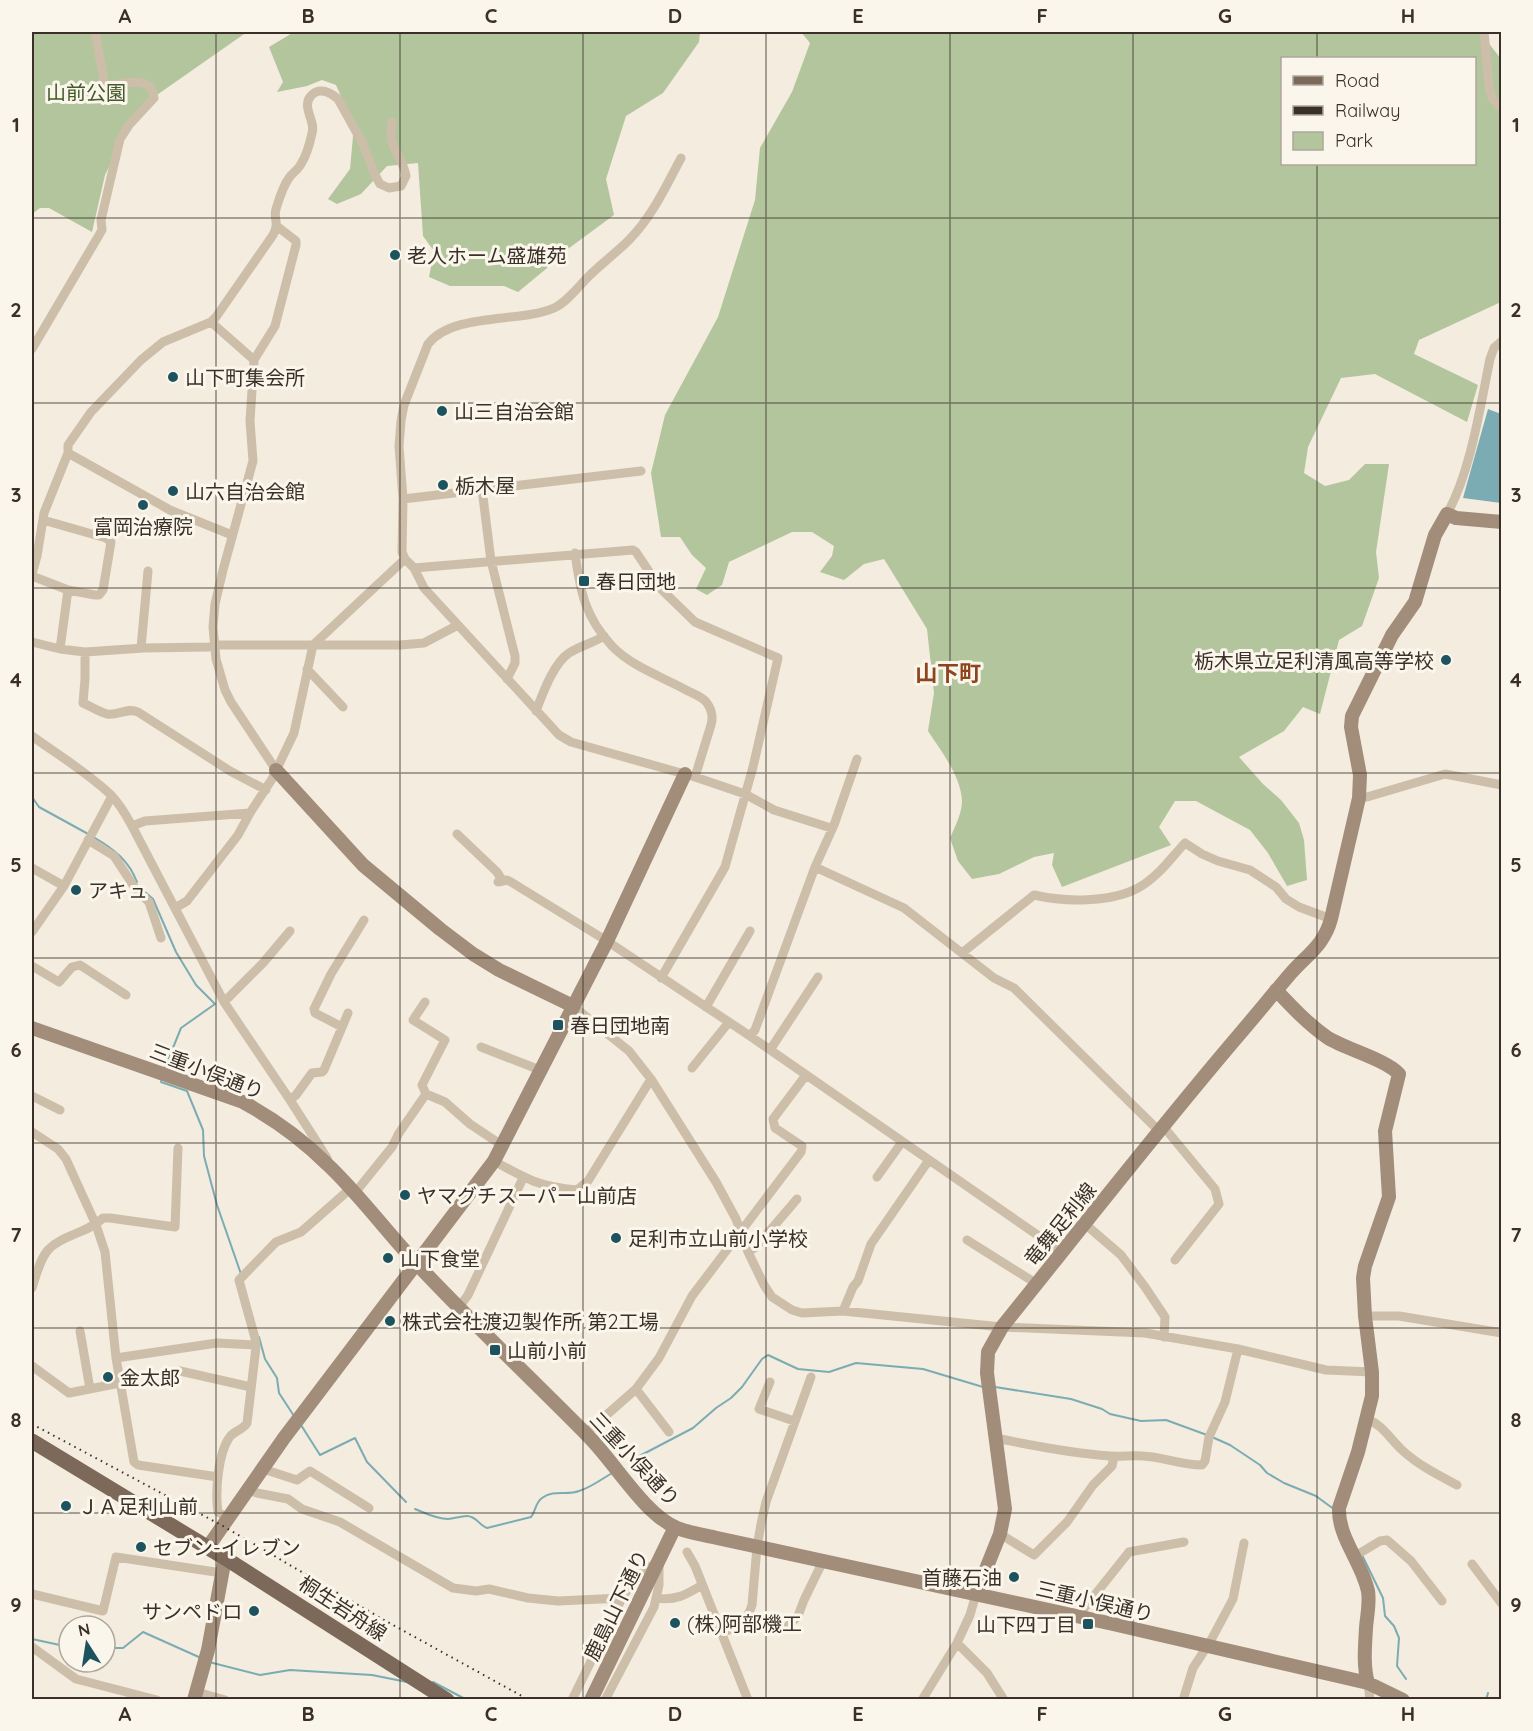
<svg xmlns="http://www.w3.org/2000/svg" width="1533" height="1731" font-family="Quicksand,'Noto Sans JP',sans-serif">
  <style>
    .green { fill: #b3c59d; fill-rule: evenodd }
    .water { fill: #7babb3 }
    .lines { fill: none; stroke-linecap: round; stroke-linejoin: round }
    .stream { stroke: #7babb3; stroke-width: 2 }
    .street { stroke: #cdbea9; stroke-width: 9 }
    .secondary { stroke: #a18d7a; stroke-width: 14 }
    .primary { stroke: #7d695a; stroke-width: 15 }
    .rail { stroke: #3a3029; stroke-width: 2; stroke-dasharray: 1.5 4.5; stroke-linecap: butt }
    .grid { fill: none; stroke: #3a3029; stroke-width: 1.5; stroke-opacity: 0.55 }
    .poi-dot { fill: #1c535f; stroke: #fbf6eb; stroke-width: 2 }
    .labels { text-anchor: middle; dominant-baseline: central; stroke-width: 6; stroke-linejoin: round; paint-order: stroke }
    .park-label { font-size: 20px; fill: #445a2b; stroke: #fbf6eb }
    .poi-label { font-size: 20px; fill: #3a3029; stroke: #fbf6eb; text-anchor: start }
    .street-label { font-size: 20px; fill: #3a3029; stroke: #fbf6eb }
    .quarter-label { font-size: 22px; font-weight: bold; fill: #8e451d; stroke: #fbf6eb }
    .neatline { fill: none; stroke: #3a3029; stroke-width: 2 }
    .grid-label { font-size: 20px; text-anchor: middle; font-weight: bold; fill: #3a3029 }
  </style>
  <rect width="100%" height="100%" fill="#f4ecde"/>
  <path class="green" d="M32 32H247L154 97 132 121 105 175 92 232 49 208H40L32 214Z
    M294 32H709L700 33 699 42 663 93 626 116 606 179 614 215 557 257 552 264 518 292 504 286H450L429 277 434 251 423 236 418 163 387 166 361 194 337 204 328 199 350 169 354 126 336 85 322 80 307 86 277 92 283 82 269 47Z
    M801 32H1480L1501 59V302L1419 340 1414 354 1478 385 1467 422 1375 374 1341 378 1308 447 1304 473 1325 486 1349 480 1365 464H1389L1376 552 1379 578 1362 626 1339 640 1320 714 1303 707 1284 731 1239 757 1263 784 1281 800 1299 823 1304 840 1307 880 1287 886 1268 853 1250 830 1196 801H1175L1159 827 1171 845 1062 887 1052 865 1054 853 1034 857 999 874 972 879 958 861 950 838C955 827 962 813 962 801 961 776 941 751 928 731L934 693 927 629 884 559 864 564 844 580 820 572 832 556 834 546 812 532H792L729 562 722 585 707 595 696 589 706 568 692 555 680 537H661L651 473 665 415 718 317 755 200 760 148 792 92 810 43ZM1282 58H1474V164H1282Z"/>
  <path class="water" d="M1488 409 1501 414V503L1463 498Z"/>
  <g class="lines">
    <path class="stream" d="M32 797 39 807 90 835
      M95 838C114 849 129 861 137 882
      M139 887 153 899 176 952 196 985 215 1004 181 1028 164 1070
      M162 1079 161 1082 187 1091 203 1130 204 1156 217 1205 241 1274
      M259 1337 265 1359 277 1378 279 1393 294 1416
      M995 1387 1071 1399 1102 1409 1110 1414 1141 1421 1166 1420 1207 1435
      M301 1425 320 1455 355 1438 367 1462 406 1502
      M1212 1437 1230 1445 1260 1465 1267 1473 1284 1483 1316 1496 1335 1510
      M628 1462 693 1428 716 1408 731 1398 742 1387 762 1359 768 1355 798 1369 829 1372 856 1363 923 1369 983 1387
      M415 1509C425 1513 436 1519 448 1519 454 1519 460 1516 467 1516 476 1516 479 1525 487 1528L531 1517C536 1511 535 1503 542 1498 554 1489 567 1496 579 1491 590 1488 602 1479 612 1473
      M1362 1555 1383 1598 1385 1616 1394 1626 1399 1638 1397 1666 1406 1679
      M32 1639 69 1647
      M105 1648H123L143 1632 201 1658
      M209 1662 260 1675 290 1670 372 1675 407 1682
      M433 1682 467 1700
      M1486 1700 1488 1693"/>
    <path class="street" d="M1484 32 1489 86 1492 98 1502 109
      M681 158C666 186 652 217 629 240 616 253 601 264 588 277 578 287 567 302 554 308 520 323 453 312 428 344L404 405 401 421 399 446 403 499 402 552 405 559 414 568 424 588 559 735 571 742 695 777 745 794 774 810 831 828
      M211 322 254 360
      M32 349 102 230 101 220 120 139 129 125 154 98C153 95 153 91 151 88 143 77 117 85 105 86L95 32
      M68 453 170 510 232 535
      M482 489 491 561 515 656V663L507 679
      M403 499 641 471
      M1447 514C1471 471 1480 407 1490 359L1494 348 1502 341
      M575 553C580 591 585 617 612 646 632 667 663 677 688 691 694 694 703 697 707 703 712 710 713 718 711 725L695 777
      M414 568 633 550 636 552 660 588 695 622 778 658 753 767 725 867 661 978
      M32 574 37 556 44 513 68 453V445L91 412 141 360 163 342 211 322 216 317 273 235C280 222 273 220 276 209 279 199 283 186 289 178 292 173 298 170 301 164 306 156 310 143 312 133 316 122 302 108 310 97 318 86 330 92 338 99L363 144 375 175 380 184 389 188 401 186 406 176C402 153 387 150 392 122
      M32 576 68 590 95 595H99L103 590 111 542 106 538 43 520
      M32 642 60 649 85 652 144 648 208 647 219 645H400L424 643 458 625
      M141 648 148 571
      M60 649 68 590
      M85 652V679L83 703C90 706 99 712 107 714 118 716 127 707 138 712L230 771 266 790
      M307 669 343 707
      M536 711C543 693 553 664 569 653 580 646 593 643 604 636
      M32 736C58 755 87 772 111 795 120 804 126 815 132 826L224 1002 290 1100 327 1158
      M276 770 231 702 225 690 216 659 213 627 215 604 223 570 253 461 250 421 254 360 275 326 296 245V241L278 227
      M1359 798 1367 797 1445 774 1502 785
      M132 826 145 821 250 813 272 779 294 733 313 645 405 559
      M457 834 497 872 502 880
      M88 840 114 856 137 891 149 902 161 938
      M815 867 904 908 994 978 1014 988 1159 1131
      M32 868 64 886
      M498 882 507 880 511 882 607 941 750 1036 1062 1252
      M175 908 187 901 238 835 250 813
      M32 932 64 886 112 796
      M962 953 1034 895C1064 902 1110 903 1138 888 1157 878 1171 858 1185 843L1202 854 1218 861 1250 870 1276 887 1286 899 1299 907 1331 919
      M32 966 59 982 72 967 80 965 126 995
      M224 1002 263 963 290 931
      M425 1002 413 1020 445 1040 422 1085 426 1094
      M573 1006 629 1051 651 1079 716 1182 736 1219 748 1252 764 1285 772 1297 792 1310 802 1313 843 1311 1002 1327 1145 1333 1238 1349 1326 1370 1372 1372
      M706 1007 750 931
      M342 1027 315 1013 314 1009 331 974 364 920
      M750 1036 755 1030 815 867 834 825 857 759
      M481 1047 540 1070
      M770 1050 818 977
      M692 1068 729 1022
      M32 1096 60 1110
      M290 1100 296 1095 312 1073 322 1072 324 1070 348 1013
      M1163 1126 1215 1189 1219 1204 1175 1260
      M32 1132 58 1149 66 1159 96 1225 105 1252 116 1358 134 1462 138 1465 218 1477
      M494 1161C526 1179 540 1187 577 1190L588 1181 651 1079
      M877 1177 902 1142
      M354 1194 392 1147 399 1133 426 1094 445 1102 470 1124 503 1146
      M1085 1224 1121 1255 1145 1287 1165 1317 1164 1337
      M967 1240 1037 1284
      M748 1252 756 1247 797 1199
      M32 1288C36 1276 40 1258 49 1249 62 1235 88 1233 103 1218H110L175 1227 178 1148
      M459 1307 468 1295 523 1178
      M843 1311 853 1287 858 1281 871 1244 929 1160
      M1365 1316H1399L1502 1333
      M80 1331 90 1389
      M116 1358 217 1343 255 1345
      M32 1366 69 1393 120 1383
      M180 1371 251 1387
      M770 1382 759 1409 794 1421
      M636 1389 669 1432
      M1367 1419C1383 1425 1390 1439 1402 1450 1418 1465 1438 1475 1457 1485
      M586 1433 636 1389 659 1358 692 1296 801 1152 802 1146 775 1128 773 1119 806 1075
      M996 1438C1034 1446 1071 1453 1110 1456 1121 1457 1132 1455 1143 1456 1163 1457 1181 1465 1202 1465L1205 1461 1209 1437 1225 1402 1238 1349
      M263 1469 297 1480 310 1471 369 1508
      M248 1490 257 1493 288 1499 302 1509 340 1522 453 1588 476 1591 489 1589 528 1598 558 1601 622 1598
      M228 1518 218 1512C215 1493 218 1454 229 1438 233 1431 243 1430 247 1423L256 1347 255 1338 239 1280 276 1242 301 1232 350 1189
      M1000 1534 1034 1555 1067 1522 1093 1485 1112 1466 1114 1456
      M687 1552 695 1566 748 1700
      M1355 1556 1380 1541 1387 1540 1411 1561 1442 1601
      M1472 1564 1502 1604
      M32 1594 103 1611 116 1557 222 1573
      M656 1598C675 1601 686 1595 702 1585
      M1078 1616 1129 1552 1184 1542
      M786 1628 798 1616 804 1600 823 1561
      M721 1633C737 1627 747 1622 752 1605L757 1547 761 1524 766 1502 811 1377
      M957 1643 987 1673 1004 1700
      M32 1647 76 1679 157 1700
      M1368 1683 1370 1700
      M197 1692 225 1700
      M572 1700 622 1598 637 1576 659 1561V1585L654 1607 605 1700
      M922 1700 957 1643 970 1615 976 1594
      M1183 1700 1193 1668 1210 1642 1233 1599 1244 1543"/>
    <path class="secondary" d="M276 770 363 865 440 929 473 954 499 970 573 1006
      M1276 990C1292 1007 1309 1025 1328 1038 1346 1049 1387 1060 1399 1074L1385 1131 1389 1197 1365 1266 1363 1278 1365 1316 1372 1372V1396L1358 1452 1339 1508C1338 1538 1362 1562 1368 1591 1370 1603 1367 1615 1366 1628 1365 1646 1363 1666 1368 1683
      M32 1028 243 1102C274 1119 302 1139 327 1164 358 1193 386 1231 415 1262 471 1322 531 1378 589 1437 615 1463 644 1514 677 1528 690 1533 704 1535 717 1538L1113 1624 1368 1683 1403 1700
      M208 1547 284 1438 494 1161 607 941 685 774
      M976 1594 1000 1534 1005 1509 987 1373 988 1352 1002 1327C1080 1230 1157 1131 1238 1036 1256 1015 1273 994 1291 973 1308 954 1324 945 1331 919L1359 798 1360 775 1351 727 1352 716 1392 635 1415 602 1435 535 1447 514 1456 518 1502 522
      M194 1700 208 1650 225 1558
      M591 1700 675 1527"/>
    <path class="primary" d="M32 1441 225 1558 447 1700"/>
    <path class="rail" d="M32 1424 223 1526 384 1620 529 1700"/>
  </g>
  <path class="grid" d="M216 32V1700M400 32V1700M583 32V1700M766 32V1700M950 32V1700M1133 32V1700M1317 32V58M1317 164V1700M32 218H1502M32 403H1502M32 588H1502M32 773H1502M32 958H1502M32 1143H1502M32 1328H1502M32 1513H1502"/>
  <g class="poi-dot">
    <circle cx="395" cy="255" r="6"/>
    <circle cx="173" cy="377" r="6"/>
    <circle cx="442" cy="411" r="6"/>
    <circle cx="443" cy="485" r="6"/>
    <circle cx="173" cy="491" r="6"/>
    <circle cx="143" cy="505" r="6"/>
    <rect x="578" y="575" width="12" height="12" rx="3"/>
    <circle cx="1446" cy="660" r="6"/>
    <circle cx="76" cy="890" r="6"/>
    <rect x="552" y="1019" width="12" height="12" rx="3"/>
    <circle cx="405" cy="1195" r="6"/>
    <circle cx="616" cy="1238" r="6"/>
    <circle cx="388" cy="1258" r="6"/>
    <circle cx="390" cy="1321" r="6"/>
    <rect x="489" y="1344" width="12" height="12" rx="3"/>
    <circle cx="108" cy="1377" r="6"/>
    <circle cx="66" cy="1506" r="6"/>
    <circle cx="141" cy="1547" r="6"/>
    <circle cx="1014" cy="1577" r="6"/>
    <circle cx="254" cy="1611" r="6"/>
    <circle cx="675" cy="1623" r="6"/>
    <rect x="1082" y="1618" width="12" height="12" rx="3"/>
  </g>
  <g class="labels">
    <g class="park-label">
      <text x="86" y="92">山前公園</text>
    </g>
    <g class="poi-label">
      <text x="407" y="255">老人ホーム盛雄苑</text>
      <text x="185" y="377">山下町集会所</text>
      <text x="454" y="411">山三自治会館</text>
      <text x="455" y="485">栃木屋</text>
      <text x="185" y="491">山六自治会館</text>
      <text x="143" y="526" text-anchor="middle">富岡治療院</text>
      <text x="596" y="581">春日団地</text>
      <text x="1434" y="660" text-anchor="end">栃木県立足利清風高等学校</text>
      <text x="88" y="890">アキュ</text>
      <text x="570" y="1025">春日団地南</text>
      <text x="417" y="1195">ヤマグチスーパー山前店</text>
      <text x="628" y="1238">足利市立山前小学校</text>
      <text x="400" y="1258">山下食堂</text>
      <text x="402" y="1321">株式会社渡辺製作所 第2工場</text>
      <text x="507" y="1350">山前小前</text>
      <text x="120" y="1377">金太郎</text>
      <text x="78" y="1506">ＪＡ足利山前</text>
      <text x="153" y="1547">セブン-イレブン</text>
      <text x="1002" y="1577" text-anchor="end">首藤石油</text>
      <text x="242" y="1611" text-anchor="end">サンペドロ</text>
      <text x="687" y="1623">(株)阿部機工</text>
      <text x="1076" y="1624" text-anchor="end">山下四丁目</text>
    </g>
    <g class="street-label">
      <text transform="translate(207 1071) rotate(21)">三重小俣通り</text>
      <text transform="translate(1060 1224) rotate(-51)">竜舞足利線</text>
      <text transform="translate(635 1459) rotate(47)">三重小俣通り</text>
      <text transform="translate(1095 1601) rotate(13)">三重小俣通り</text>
      <text transform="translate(616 1605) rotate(-64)">鹿島山下通り</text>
      <text transform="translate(343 1608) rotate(33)">桐生岩舟線</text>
    </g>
    <g class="quarter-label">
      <text x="948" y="673">山下町</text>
    </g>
  </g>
  <rect width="1533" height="1731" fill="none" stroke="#fbf6eb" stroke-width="66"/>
  <rect x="1281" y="57" width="195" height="108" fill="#fbf6eb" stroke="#aea79d" stroke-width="1.5"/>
  <rect x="1293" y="76" width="30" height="9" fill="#7d695a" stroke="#aea79d" stroke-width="1.5"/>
  <text x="1335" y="87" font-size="18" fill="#3a3029">Road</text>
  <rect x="1293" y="106" width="30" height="9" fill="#3a3029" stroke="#aea79d" stroke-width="1.5"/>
  <text x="1335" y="117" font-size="18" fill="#3a3029">Railway</text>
  <rect x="1293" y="132" width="30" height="18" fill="#b3c59d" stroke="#aea79d" stroke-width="1.5"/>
  <text x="1335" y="147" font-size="18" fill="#3a3029">Park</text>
  <g transform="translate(87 1644) rotate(348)"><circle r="28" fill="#fbf6eb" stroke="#aea79d" stroke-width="1.5"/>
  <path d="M0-4.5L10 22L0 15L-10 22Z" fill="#1c535f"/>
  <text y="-9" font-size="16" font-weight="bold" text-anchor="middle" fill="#3a3029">N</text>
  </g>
  <rect x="33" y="33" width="1467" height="1665" class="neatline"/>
  <g class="grid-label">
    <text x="125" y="23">A</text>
    <text x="308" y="23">B</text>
    <text x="491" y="23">C</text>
    <text x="675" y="23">D</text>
    <text x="858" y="23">E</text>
    <text x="1042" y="23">F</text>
    <text x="1225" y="23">G</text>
    <text x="1408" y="23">H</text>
    <text x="16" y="132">1</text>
    <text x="1516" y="132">1</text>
    <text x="16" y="317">2</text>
    <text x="1516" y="317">2</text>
    <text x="16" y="502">3</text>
    <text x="1516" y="502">3</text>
    <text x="16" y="687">4</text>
    <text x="1516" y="687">4</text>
    <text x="16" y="872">5</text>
    <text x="1516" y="872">5</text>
    <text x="16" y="1057">6</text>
    <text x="1516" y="1057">6</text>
    <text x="16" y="1242">7</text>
    <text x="1516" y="1242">7</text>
    <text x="16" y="1427">8</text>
    <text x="1516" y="1427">8</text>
    <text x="16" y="1612">9</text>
    <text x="1516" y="1612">9</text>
    <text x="125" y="1721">A</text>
    <text x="308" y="1721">B</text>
    <text x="491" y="1721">C</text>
    <text x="675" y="1721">D</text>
    <text x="858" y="1721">E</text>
    <text x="1042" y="1721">F</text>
    <text x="1225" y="1721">G</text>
    <text x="1408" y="1721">H</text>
  </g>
</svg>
